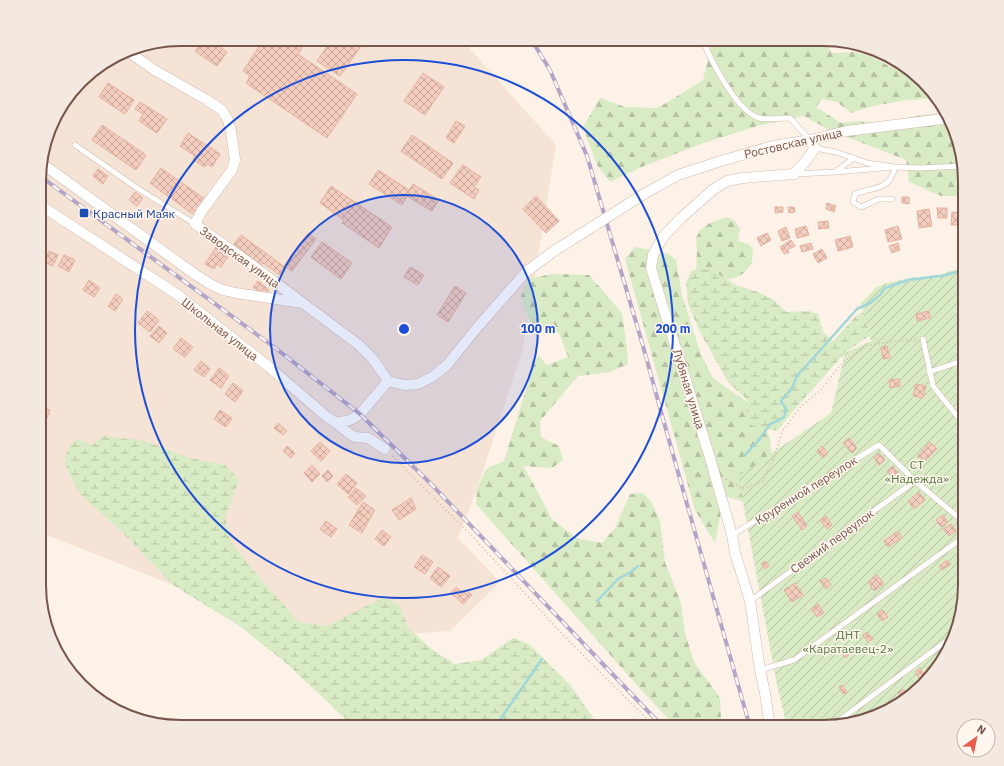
<svg xmlns="http://www.w3.org/2000/svg" width="1004" height="766" font-family="'IBM Plex Sans',sans-serif">
  <style>
    .residential { fill: #f5e3d5 }
    .forest { fill: url(#forest-firs) }
    .wetland { fill: url(#wetland-marsh) }
    .garden { fill: url(#garden-furrows) }
    .lines { fill: none; stroke-linecap: round; stroke-linejoin: round }
    .stream { stroke: #a1d7d9; stroke-width: 2.5 }
    .building { fill: url(#building-cross-hatch); stroke: #e5b19f }
    .lane-casing { stroke: #d1baaf; stroke-width: 6 }
    .street-casing { stroke: #d1baaf; stroke-width: 11 }
    .path { stroke: #d8b0a1; stroke-width: 1.5; stroke-dasharray: 1 3; stroke-linecap: butt }
    .lane { stroke: #fff; stroke-width: 5 }
    .street { stroke: #fff; stroke-width: 10 }
    .rail-casing { stroke: #b3a5c7; stroke-width: 4 }
    .rail { stroke: #fff6ee; stroke-width: 2.5; stroke-dasharray: 8; stroke-linecap: butt }
    .street-bridge-casing { stroke: #d1baaf; stroke-width: 11; stroke-linecap: butt }
    .street-bridge { stroke: #fff; stroke-width: 10 }
    .ring { fill: none; stroke: #1d4ed8; stroke-width: 2 }
    .transit-dot { fill: #1a4fb4; stroke: #fff6ee; stroke-width: 1.5 }
    .labels { text-anchor: middle; dominant-baseline: central; stroke-width: 3; stroke-linejoin: round; paint-order: stroke }
    .street-label { font-size: 12px; fill: #77554b; stroke: #fff6ee }
    .transit-label { font-size: 12px; fill: #164399; stroke: #fff6ee; text-anchor: start }
    .park-label { font-size: 12px; fill: #577740; stroke: #fff6ee }
    .rim { fill: none; stroke: #77554b; stroke-width: 2 }
    .centre { fill: #1d4ed8; stroke: #fff6ee; stroke-width: 2 }
    .ring-label { font-size: 12px; text-anchor: middle; font-weight: bold; fill: #1d4ed8; stroke: #fff6ee; stroke-width: 3; stroke-linejoin: round; paint-order: stroke }
  </style>
  <defs>
    <pattern id="forest-firs" width="22" height="20" patternUnits="userSpaceOnUse"><rect width="22" height="20" fill="#d9ebc5"/><path d="M5 1l3.5 6h-7zM16 11l3.5 6h-7z" fill="#b5c1a2"/></pattern>
    <pattern id="wetland-marsh" width="20" height="14" patternUnits="userSpaceOnUse"><rect width="20" height="14" fill="#d9ebc5"/><path d="M1 5h8M5 5V1M11 12h8M15 12V8" fill="none" stroke="#b5c1a2"/></pattern>
    <pattern id="garden-furrows" width="10" height="10" patternUnits="userSpaceOnUse"><rect width="10" height="10" fill="#d9ebc5"/><path d="M-1 1l2-2M0 10L10 0M9 11l2-2" fill="none" stroke="#b5c1a2"/></pattern>
    <pattern id="building-cross-hatch" width="8" height="8" patternUnits="userSpaceOnUse"><rect width="8" height="8" fill="#f3cdbe"/><path d="M0 0l8 8M0 8l8-8" fill="none" stroke="#caa99c"/></pattern>
  </defs>
  <rect width="100%" height="100%" fill="#fdf2e7"/>
  <path class="residential" d="M181 39H461L556 145 523 348 477 489 458 538 500 582 450 631 312 640 39 532 40 162 58 110 87 74 135 47Z"/>
  <path class="forest" d="M713 39H828L826 42 832 53 855 52 870 56 893 68 902 65 917 74 935 98 907 100 873 106 851 113 837 102 822 99 816 107 841 123 858 121 883 123 916 116 946 112 950 118 965 181V196H941L909 182 906 160 829 130 804 116 757 126 701 144 644 166 610 182 597 165 583 127 600 98 625 107 658 108 703 80Z
    M727 217 734 220 740 229 738 241 748 244 753 249 752 263 744 273 735 278 704 283 696 273 697 251 696 238 700 230 710 223Z
    M635 247 669 254 676 260 682 295 701 354 713 378 731 391 760 410 770 439 773 470 762 507 724 496 715 543 695 510 625 259Z
    M552 274 589 275 622 313 627 348 628 364 610 372 578 376 540 421 541 437 559 446 563 460 552 468 523 466 538 492 551 518 576 538 602 543 615 528 630 494 643 493 652 503 660 521 665 562 681 603 685 633 694 662 720 698 721 721 712 727H676L644 693 476 504 477 489 486 469 504 461 530 376 532 361 539 356 547 365 568 357 559 333 530 323 521 297 528 279Z"/>
  <path class="wetland" d="M710 269 738 286 758 292 774 300 786 312 809 311 818 314 823 332 833 341 838 336 856 316 869 309 888 334 869 336 846 352 793 411 777 431 752 426 746 415 748 401 728 382 701 334 688 304 686 282 692 270Z
    M103 436 145 441 190 458 225 465 239 479 225 518 231 542 263 582 299 622 327 626 384 597 400 605 408 628 434 651 455 664 481 660 513 638 529 644 571 686 596 722V727H354L286 663 241 627 173 585 125 535 81 495 66 468 65 456 71 444 78 439 92 445Z"/>
  <path class="garden" d="M965 268V595L954 639 930 679 886 712 823 727H787L776 680 738 476 831 413 845 353 871 341 861 303 877 287 884 284 914 277 920 278 941 275 950 271Z"/>
  <g class="lines">
    <path class="stream" d="M744 456 758 441 770 424 777 421 784 417 786 409 781 401 792 388 797 376 857 309 870 303 880 295 885 288 908 280 947 275 965 269
      M597 601 618 579 631 572 638 566
      M495 727 542 659"/>
  </g>
  <path class="building" d="M204 39H208L227 52 217 66 195 51Z
    M264 39H266L272 43 275 39 287 47 292 39H308L298 54 357 94 327 138 246 83 250 76 243 71Z
    M332 39H366L340 76 317 61Z
    M423 73 444 87 425 115 404 101Z
    M108 83 134 100 125 114 99 97Z
    M140 102 167 119 157 133 139 121 143 114 135 109Z
    M456 121 465 126 454 143 446 138Z
    M102 125 146 155 136 170 92 140Z
    M188 133 220 154 212 167 207 164 205 167 193 160 195 156 180 146Z
    M412 135 453 163 442 179 401 151Z
    M463 165 481 177 474 187 479 190 474 199 450 183Z
    M161 168 205 199 194 215 150 183Z
    M98 169 108 176 103 184 93 176Z
    M378 170 409 190 413 184 439 200 432 211 407 196 402 205 369 184Z
    M331 186 392 227 379 248 342 223 344 220 320 203Z
    M135 192 143 198 137 206 129 200Z
    M536 196 559 221 546 233 523 209Z
    M902 197H909V204L902 203Z
    M827 203 836 206 834 212 826 209Z
    M775 207H783V212L775 213Z
    M788 207H794L795 212 789 213Z
    M937 208H947V218H938Z
    M929 209 932 226 919 228 917 211Z
    M952 212 963 213 962 225H951Z
    M828 221 829 228 819 229 818 222Z
    M806 226 809 235 797 238 795 229Z
    M898 226 902 239 888 242 885 230Z
    M786 227 790 238 782 241 778 231Z
    M308 233 316 239 292 271 284 266Z
    M767 233 771 240 761 246 757 238Z
    M241 235 286 268 281 276 263 263 261 265 234 244Z
    M850 236 853 247 838 251 835 240Z
    M791 240 795 246 787 250 789 252 784 254 780 247Z
    M322 242 352 263 341 279 311 257Z
    M811 243 813 249 802 252 800 246Z
    M898 243 900 250 892 253 889 246Z
    M216 247 229 255 221 267 217 264 214 269 205 264Z
    M822 249 827 258 818 263 813 254Z
    M49 251 58 255 53 266 44 262Z
    M64 255 75 260 69 272 58 266Z
    M410 267 424 275 418 285 404 277Z
    M89 280 100 288 94 297 83 290Z
    M258 281 269 290 265 295 253 287Z
    M455 286 466 293 448 322 437 315Z
    M116 294 123 299 115 311 108 306Z
    M147 311 159 320 150 332 138 323Z
    M929 311 930 318 917 321 916 314Z
    M159 326 167 333 159 343 150 336Z
    M181 338 193 347 185 357 173 349Z
    M887 346 890 358 883 359 881 347Z
    M201 361 210 369 204 377 194 370Z
    M219 368 229 376 221 388 210 380Z
    M899 379 900 386 890 388 889 380Z
    M233 383 243 391 235 402 225 394Z
    M916 384 926 386 923 398 913 396Z
    M41 407 50 410 47 418 40 416Z
    M220 410 232 418 226 427 214 419Z
    M278 423 287 431 283 435 274 428Z
    M849 438 857 448 852 453 843 443Z
    M320 442 330 451 321 461 311 451Z
    M930 442 937 449 924 462 917 456Z
    M287 446 295 453 291 458 283 451Z
    M822 446 828 453 823 458 817 451Z
    M879 453 885 460 879 465 874 458Z
    M312 465 320 474 312 482 304 473Z
    M893 466 898 473 893 478 887 471Z
    M328 470 333 476 327 482 322 476Z
    M346 474 357 483 348 494 337 484Z
    M356 488 366 496 357 505 348 497Z
    M919 492 925 500 914 509 908 501Z
    M411 498 416 509 399 520 392 510Z
    M363 502 375 510 369 520 357 512Z
    M357 512 369 520 362 533 349 525Z
    M798 512 807 526 802 530 792 516Z
    M943 515 948 522 941 527 936 520Z
    M826 516 832 525 827 529 820 520Z
    M326 521 337 529 331 537 320 529Z
    M951 524 956 531 949 536 943 529Z
    M382 530 391 537 384 546 375 539Z
    M898 531 902 538 888 547 884 541Z
    M422 555 433 562 425 574 414 567Z
    M947 560 951 564 942 570 939 566Z
    M766 561 769 566 765 569 761 564Z
    M438 567 450 576 441 587 430 578Z
    M877 575 884 584 874 591 868 582Z
    M826 578 831 585 826 589 820 581Z
    M795 583 803 595 792 602 784 590Z
    M456 587 463 593 466 590 472 595 463 604 451 593Z
    M818 604 824 613 817 617 811 609Z
    M883 610 888 617 882 621 877 614Z
    M867 632 873 639 868 642 863 635Z
    M844 648 849 655 845 658 840 650Z
    M935 663 937 667 931 676 926 669Z
    M920 668 927 678 921 681 915 672Z
    M842 685 847 692 843 694 839 687Z
    M903 689 907 696 902 699 898 693Z"/>
  <g class="lines">
    <defs>
      <path id="lane" d="M702 39C711 60 736 111 759 118 768 120 780 118 790 118L809 139
        M75 145 137 188 195 224
        M815 148 836 152 867 163 895 167 920 168 962 166
        M835 172 895 167C889 192 874 186 855 194L853 202 861 207 879 199H892
        M796 174 835 172 854 158
        M923 339 933 386 965 426
        M929 372 965 360
        M732 535 879 445 915 481 965 523
        M750 601 915 481
        M760 670 794 660 965 536
        M823 727 841 719 956 634"/>
      <path id="street" d="M127 51 156 71 207 100 222 110 228 120 231 131 235 160 232 170 201 212 195 224 244 259 359 345 373 359 388 381
        M40 162 196 275 212 285 223 290 236 293 302 303
        M644 194 678 175 721 161 773 146 810 140 847 131 950 118
        M40 205 178 295 269 367 327 417 336 423 350 420 360 414 388 381
        M388 381 404 385 418 384 432 377 447 365 475 330 526 272 554 251 581 234
        M336 423 347 432 355 437 368 438 385 449
        M770 727 765 693 760 670 750 601 735 553 732 535 710 458 651 268 653 255 663 237 681 218 714 189 727 181 743 178 794 174 805 162 815 148 810 140"/>
    </defs>
    <use href="#lane" class="lane-casing"/>
    <use href="#street" class="street-casing"/>
    <path class="path" d="M392 456 471 535 564 636 640 712 654 727
      M726 479 744 489 762 482 772 463 782 432 801 406 820 391 843 362 867 346 893 341 917 340"/>
    <use href="#lane" class="lane"/>
    <use href="#street" class="street"/>
    <defs>
      <path id="rail" d="M531 39 550 70 587 156 643 346 665 426 750 727
        M40 176 274 347 360 414 433 486 663 727"/>
    </defs>
    <use href="#rail" class="rail-casing"/>
    <use href="#rail" class="rail"/>
    <defs>
      <path id="street-bridge" d="M581 234 644 194"/>
    </defs>
    <use href="#street-bridge" class="street-bridge-casing"/>
    <use href="#street-bridge" class="street-bridge"/>
  </g>
  <circle cx="404" cy="329" r="134" fill="#1d4ed8" fill-opacity=".12"/>
  <g class="ring">
    <circle cx="404" cy="329" r="134"/>
    <circle cx="404" cy="329" r="269"/>
  </g>
  <rect class="transit-dot" x="79" y="208" width="10" height="10" rx="2"/>
  <g class="labels">
    <g class="street-label">
      <text transform="translate(793 143) rotate(-13)">Ростовская улица</text>
      <text transform="translate(240 257) rotate(36)">Заводская улица</text>
      <text transform="translate(220 329) rotate(38)">Школьная улица</text>
      <text transform="translate(689 389) rotate(73)">Лубяная улица</text>
      <text transform="translate(806 490) rotate(-32)">Круренной переулок</text>
      <text transform="translate(832 541) rotate(-36)">Свежий переулок</text>
    </g>
    <g class="transit-label">
      <text x="93" y="213">Красный Маяк</text>
    </g>
    <g class="park-label">
      <text x="917" y="464">СТ<tspan x="917" dy="14">«Надежда»</tspan></text>
      <text x="848" y="634">ДНТ<tspan x="848" dy="14">«Каратаевец-2»</tspan></text>
    </g>
  </g>
  <path d="M0 0H1004V766H0ZM181 46H823A135 135 0 0 1 958 181V585A135 135 0 0 1 823 720H181A135 135 0 0 1 46 585V181A135 135 0 0 1 181 46Z" fill="#f4e9e1" fill-rule="evenodd"/>
  <path class="rim" d="M181 46H823A135 135 0 0 1 958 181V585A135 135 0 0 1 823 720H181A135 135 0 0 1 46 585V181A135 135 0 0 1 181 46Z"/>
  <circle cx="404" cy="329" r="6" class="centre"/>
  <g class="ring-label">
    <text x="538" y="333">100 m</text>
    <text x="673" y="333">200 m</text>
  </g>
  <g transform="translate(976 738) rotate(33)"><circle r="19" fill="#fff6ee" stroke="#c9b6ad"/>
  <path d="M0-3L7 15L0 10L-7 15Z" fill="#e85c4b"/>
  <text y="-6" font-size="11" font-weight="bold" text-anchor="middle" fill="#77554b">N</text>
  </g>
</svg>
